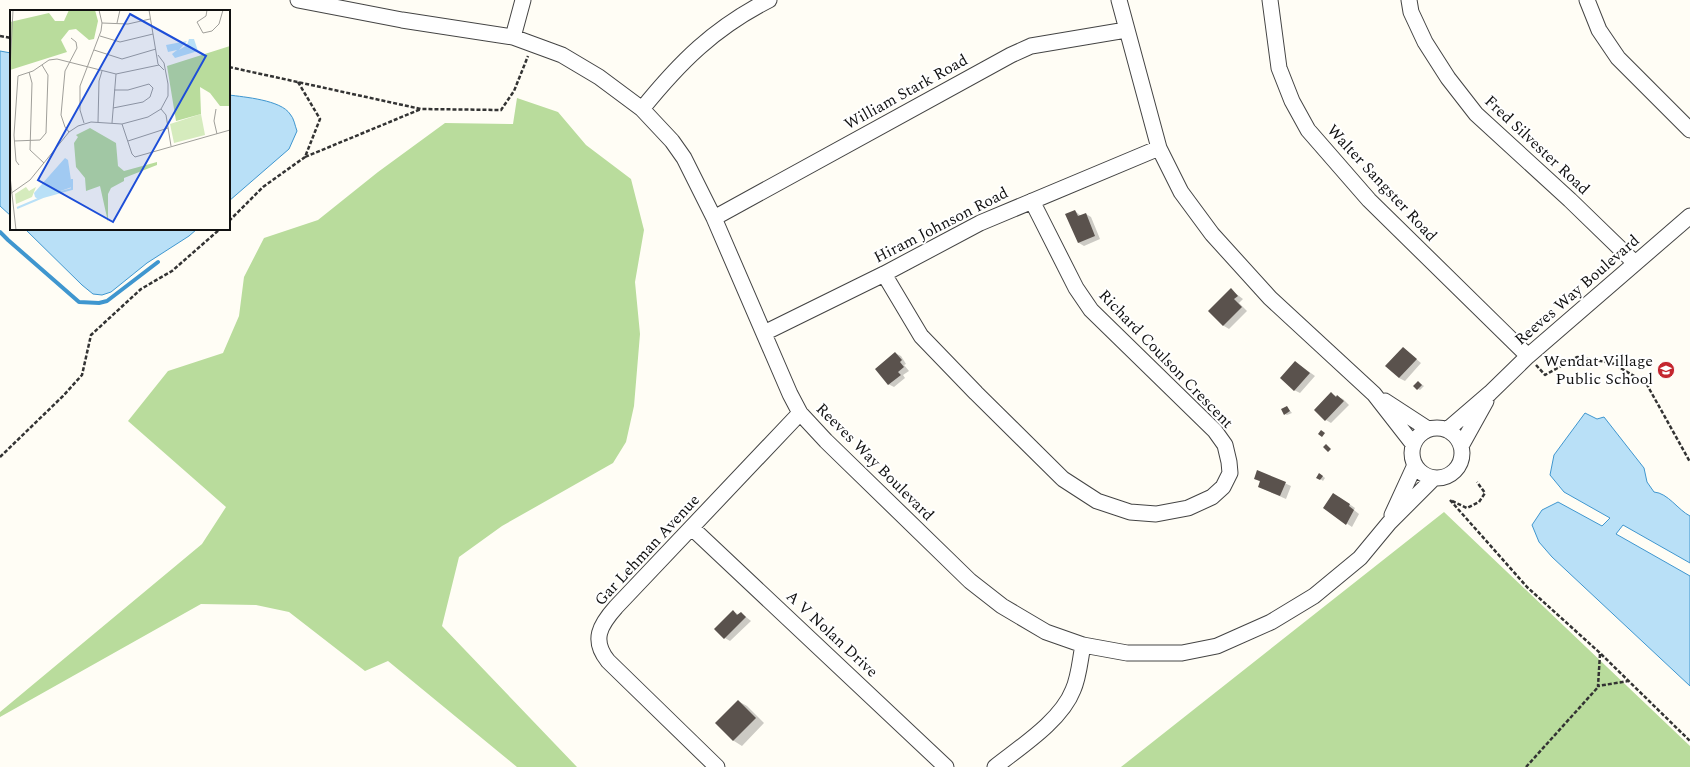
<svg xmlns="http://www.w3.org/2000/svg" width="1690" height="767" font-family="Spectral,serif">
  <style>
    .forest { fill: #b9dc9c }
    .water { fill: #b9e0f7; stroke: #3f96cf }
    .shadow { fill: #0003 }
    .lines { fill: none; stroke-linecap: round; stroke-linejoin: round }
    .stream { stroke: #3f96cf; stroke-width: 4 }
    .building { fill: #5a524d }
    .minor-casing { stroke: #444; stroke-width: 17 }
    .path { stroke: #333; stroke-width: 2.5; stroke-dasharray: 4 2; stroke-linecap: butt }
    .minor { stroke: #fff; stroke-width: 15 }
    .labels { text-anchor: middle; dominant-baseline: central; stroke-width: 4; stroke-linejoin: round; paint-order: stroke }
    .street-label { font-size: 16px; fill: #111; stroke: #fff }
    .poi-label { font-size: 16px; fill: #111; stroke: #fff; text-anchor: end }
    .inset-river { fill: none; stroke: #b9e0f7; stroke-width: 2 }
    .inset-road { fill: none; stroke: #a09f9a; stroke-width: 1 }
    .view { fill: #1d4ed8; fill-opacity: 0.15; stroke: #1d4ed8; stroke-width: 2 }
    .inset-edge { fill: none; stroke: #111; stroke-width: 2 }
  </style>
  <rect width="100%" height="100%" fill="#fffdf5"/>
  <path class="forest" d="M517 98 558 112 586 145 631 179 644 230 635 282 640 334 634 406 626 442 613 463 502 526 459 557 442 626 577 767H517L388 661 365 671 289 612 256 605 201 604 0 717V712L202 544 226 507 128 421 168 371 223 353 239 316 244 277 264 238 318 220 378 172 445 123 513 124Z
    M1444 512 1690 746V767H1121Z"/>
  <path class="water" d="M0 51 11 53V216L0 206Z
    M229 95C244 97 281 100 290 114 294 118 295 126 297 131L289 149 229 201Z
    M25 229H197L189 236 147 263 111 292 102 295 93 294 82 285Z
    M1585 413 1597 419 1604 417 1644 468 1647 482 1654 492C1668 493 1678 510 1690 516V563L1623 525 1616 534 1690 576V686L1552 557 1539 542 1532 525 1542 510 1558 502 1602 526 1610 518 1564 492 1550 475 1554 455Z"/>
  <path class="shadow" d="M1075 211 1081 216 1086 214 1091 217 1100 239 1084 246 1079 243 1067 214Z
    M1231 290 1243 299 1239 303 1247 311 1229 329 1224 326 1210 311Z
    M1403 348 1421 363 1405 381 1399 378Z
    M895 353 901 356 906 364 904 365 909 371 903 375 905 378 894 387 888 384Z
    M1301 366 1315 376 1300 393 1294 390Z
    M1418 382 1424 386 1420 390 1418 389Z
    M1331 394 1343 399 1349 405 1331 423 1326 420Z
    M1287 407 1292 413 1287 415 1285 414Z
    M1258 471 1291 486 1286 499 1259 487 1261 482 1255 479Z
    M1320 474 1325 478 1323 481 1318 477Z
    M1339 497 1355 508 1354 510 1359 514 1352 527 1324 508Z
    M733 611 739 615 741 613 751 621 730 641 725 638Z
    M738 701 747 706 764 723 742 746 734 741 716 723Z"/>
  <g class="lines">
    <path class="stream" d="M0 232 8 240 79 302 99 303 107 301 158 262"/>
  </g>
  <path class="building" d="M1075 210 1078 216 1086 213 1095 236 1078 243 1065 214Z
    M1231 288 1238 296 1234 299 1242 307 1223 326 1208 311Z
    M1403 347 1417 359 1399 378 1385 366Z
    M895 352 902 360 900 362 904 367 898 372 901 375 888 385 875 369Z
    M1295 361 1310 373 1294 391 1280 378Z
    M1418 381 1422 385 1417 390 1413 386Z
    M1331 392 1336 397 1337 395 1344 401 1325 421 1314 410Z
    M1287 406 1290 411 1284 415 1281 409Z
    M1321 430 1325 433 1322 437 1318 434Z
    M1326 444 1331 449 1328 452 1323 447Z
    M1257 470 1286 482 1280 496 1258 487 1260 481 1254 479Z
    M1319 473 1323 476 1320 480 1316 478Z
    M1333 493 1350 504 1349 506 1354 510 1346 525 1323 508Z
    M733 610 737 615 741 612 746 617 724 639 714 629Z
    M738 700 756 718 733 741 715 723Z"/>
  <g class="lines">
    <defs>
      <path id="minor" d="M298 0 402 20 513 37 562 55 599 77 642 109 672 141 684 158 714 218 790 394 800 413 826 441 970 581 1002 606 1046 632 1083 645 1127 653H1182L1217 646 1271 622 1314 596 1360 558 1389 523 1434 478
        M1119 0 1159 148 1181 192 1212 234 1270 298 1374 394 1413 444
        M1270 0 1279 68 1292 101 1308 130 1369 200 1528 356
        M1409 0 1411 12 1425 42 1448 78 1476 114 1570 200 1635 263
        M1587 0 1599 30 1618 58 1690 130
        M513 37 523 0
        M642 109C680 62 714 28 769 0
        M714 218 1011 55 1031 46 1126 30
        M884 274 921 336 976 393 1063 479 1097 501 1130 512 1156 514 1188 508 1212 497 1223 487 1230 473 1229 462 1225 445 1215 431 1091 310 1076 288 1032 201
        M764 333 884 274 980 223 1159 148
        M1385 401 1428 429
        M1412 453a25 25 0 1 1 50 0a25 25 0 1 1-50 0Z
        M1447 430 1490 393 1528 356 1690 216
        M1461 446 1486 401
        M1392 515 1415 465
        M692 528 946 767
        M717 767 608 661C591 640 600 625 616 607L800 413
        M995 767C1020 747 1061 721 1073 690 1079 677 1080 660 1083 645"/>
    </defs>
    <use href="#minor" class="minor-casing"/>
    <path class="path" d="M0 36 11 38
      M229 67 421 109 501 110 514 91 528 56
      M298 82 320 119 305 157 421 109
      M229 221 263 187 305 157
      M1536 365 1545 375 1577 357 1612 363 1646 383 1690 462
      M0 457 63 396 82 375 91 335 141 289 172 271 220 229
      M1450 500 1527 587 1600 653 1690 741
      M1452 501 1467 508 1479 502 1485 493 1477 482
      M1600 654 1598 686 1628 681
      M1526 767 1599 686"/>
    <use href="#minor" class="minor"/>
  </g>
  <defs>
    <symbol id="school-disc" viewBox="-11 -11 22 22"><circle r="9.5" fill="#c4262e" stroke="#fff"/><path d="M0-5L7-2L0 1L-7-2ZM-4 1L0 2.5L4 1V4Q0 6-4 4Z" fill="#fff"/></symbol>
  </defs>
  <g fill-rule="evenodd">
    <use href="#school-disc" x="1656" y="360" width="20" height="20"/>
  </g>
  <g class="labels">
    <g class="street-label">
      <text transform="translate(906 92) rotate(-29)">William Stark Road</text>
      <text transform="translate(1537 145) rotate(43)">Fred Silvester Road</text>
      <text transform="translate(1382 183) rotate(47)">Walter Sangster Road</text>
      <text transform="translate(941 225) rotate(-27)">Hiram Johnson Road</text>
      <text transform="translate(1577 290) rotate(-41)">Reeves Way Boulevard</text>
      <text transform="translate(1166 359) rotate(46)">Richard Coulson Crescent</text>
      <text transform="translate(875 462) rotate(45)">Reeves Way Boulevard</text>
      <text transform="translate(647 550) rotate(-47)">Gar Lehman Avenue</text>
      <text transform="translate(832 634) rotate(43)">A V Nolan Drive</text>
    </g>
    <g class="poi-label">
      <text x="1653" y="361">Wendat Village<tspan x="1653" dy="18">Public School</tspan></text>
    </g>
  </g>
  <g transform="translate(10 10)">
    <rect width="220" height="220" fill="#fffdf5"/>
    <path d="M191 104 195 125 164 133 160 114ZM16 177 19 181 26 177 22 187 6 194 5 184Z" fill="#d5ebbd"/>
    <path d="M59 0H85L88 11 84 29 79 30 66 19 59 20 51 30 57 42 0 60V12L39 3 45 11H54ZM220 36V96H210L200 83 190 77 191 104 166 111 157 56ZM80 118 106 133 108 156 114 161 147 152V155L114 168V171L101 178 98 184V212L90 176 76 181 75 168 66 157 64 133 68 127 66 125Z" fill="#b9dc9c"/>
    <path d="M179 29H184L188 41 165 48 162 44 167 40 158 42 156 35 177 31 169 40 177 35ZM55 148 58 150 62 177 28 189 25 187 24 183Z" fill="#b9e0f7"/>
    <path class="inset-river" d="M7 198 33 187 62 179V169"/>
    <path class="inset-road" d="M139 0 148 54 154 60M197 0 196 6 187 12 193 23 202 21 209 14 213 0M92 13 118 14 140 9M107 13 110 0M90 26 110 32 143 24M84 40 112 49 146 39M0 59 3 0M19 62 22 73 20 140 34 153M103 98 133 92 140 87 143 78 139 74 118 80H104M151 99 156 105 161 136M206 99 204 111 207 124M88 112 89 71 92 61M74 113 70 100V76L91 21 92 13 89 0M102 113 106 64M112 114 122 144 125 147 220 120M59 122 55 117 51 105 55 61 67 38 66 32 61 28M4 131 30 130 36 123 38 65 32 55M118 131 158 118M9 155 6 151 4 125 8 66 23 61 39 50 47 49 106 64 149 55M0 166 6 220M0 184 20 170 59 122 68 116 81 112 112 114 138 107 151 99 158 86V74L154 53 148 45"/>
    <path class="view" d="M120 4 196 46 103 212 28 170Z"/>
    <rect width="220" height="220" class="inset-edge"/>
  </g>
</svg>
